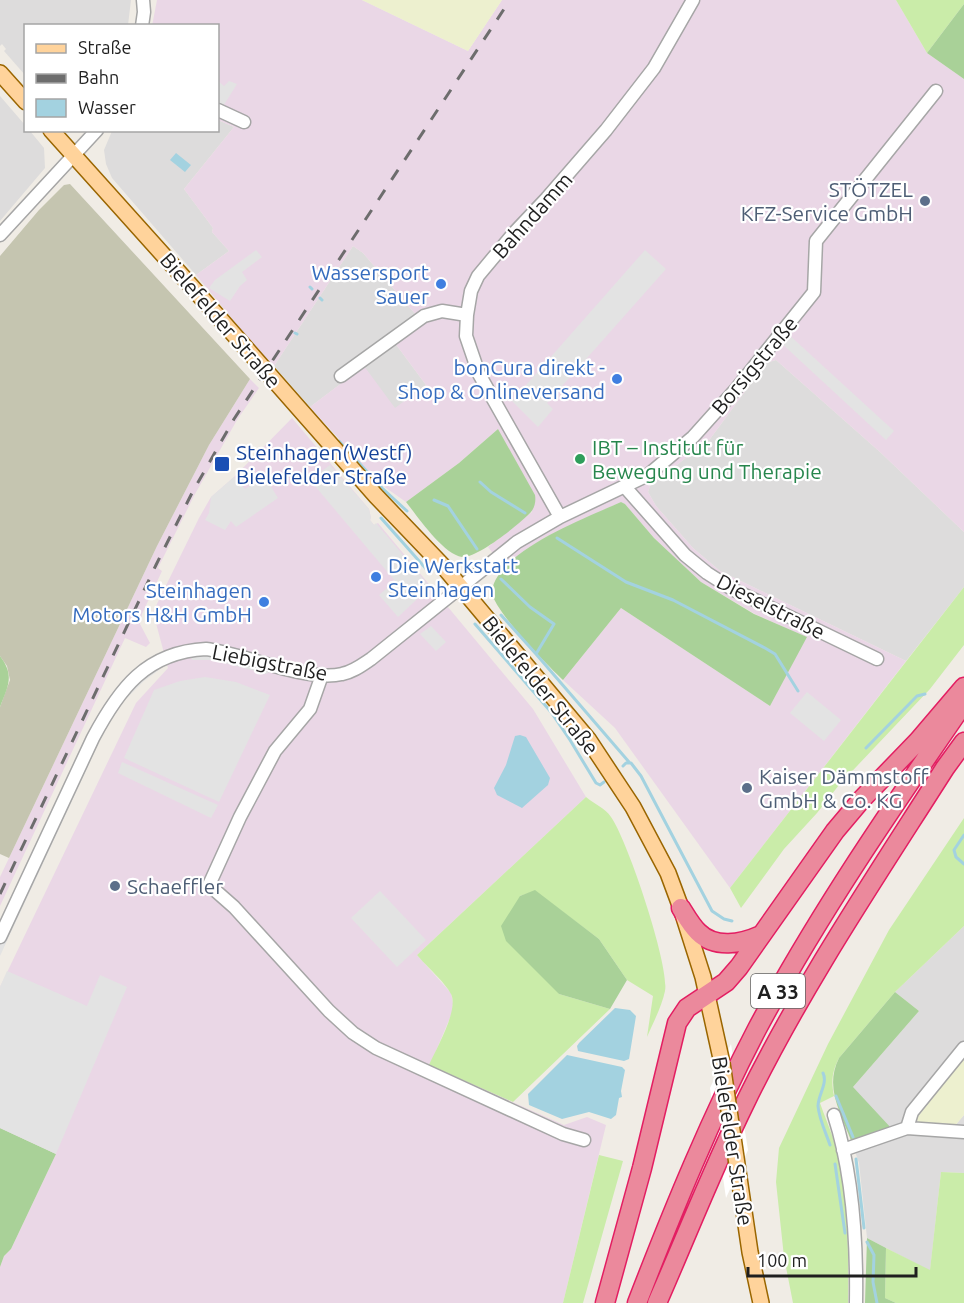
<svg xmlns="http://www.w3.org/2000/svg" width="964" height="1303" font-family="Ubuntu,sans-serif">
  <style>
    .residential { fill: #dddcdc }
    .industrial { fill: #ead7e6 }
    .construction { fill: #c5c5b0 }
    .farmland { fill: #edf0cf }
    .grass { fill: #caeca9 }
    .forest { fill: #a9d198 }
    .parking { fill: #e3e3e3 }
    .water { fill: #a3d2e0 }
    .pier { fill: #fff }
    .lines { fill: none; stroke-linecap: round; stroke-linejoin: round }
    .stream { stroke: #a3d2e0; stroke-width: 3 }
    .minor-casing { stroke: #a6a6a6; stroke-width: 15 }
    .major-casing { stroke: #9a6600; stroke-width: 18 }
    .highway-casing { stroke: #e31e62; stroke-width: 21 }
    .minor { stroke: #fff; stroke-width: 12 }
    .major { stroke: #ffd39b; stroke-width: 15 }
    .highway { stroke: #eb899c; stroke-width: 18 }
    .rail { stroke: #6d6d6d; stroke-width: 3; stroke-dasharray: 12 12; stroke-linecap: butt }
    .major-bridge-casing { stroke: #9a6600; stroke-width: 18; stroke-linecap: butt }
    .major-bridge { stroke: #ffd39b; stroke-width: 15 }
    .service-dot { fill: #5c6f8a; stroke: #fff; stroke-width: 2 }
    .shop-dot { fill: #3f7fe0; stroke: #fff; stroke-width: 2 }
    .leisure-dot { fill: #2e9e5b; stroke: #fff; stroke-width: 2 }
    .transit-dot { fill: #1a4fb4; stroke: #fff; stroke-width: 2 }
    .labels { text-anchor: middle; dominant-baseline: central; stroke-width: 4.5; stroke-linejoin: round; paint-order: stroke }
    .shield { fill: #fff; stroke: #626262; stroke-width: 1.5 }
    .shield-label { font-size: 20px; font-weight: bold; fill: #1f1f1f }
    .service-label { font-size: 21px; fill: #4e5e75; stroke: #fff; text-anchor: start }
    .street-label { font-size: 21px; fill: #1f1f1f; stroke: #fff }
    .shop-label { font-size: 21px; fill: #366cbe; stroke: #fff; text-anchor: end }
    .leisure-label { font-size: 21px; fill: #27864d; stroke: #fff; text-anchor: start }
    .transit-label { font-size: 21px; fill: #164399; stroke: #fff; text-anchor: start }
  </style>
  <rect width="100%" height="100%" fill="#f0ece5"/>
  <path class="residential" d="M0 0H131L128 25 26 26 25 75 4 51 6 49 2 44 0 46Z
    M0 96 25 125 26 130 30 131 44 148 45 168 0 221Z
    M218 120 234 127 184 189 213 228 212 232 229 251 196 275 112 178 106 164 104 150 112 131 218 130Z
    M353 246 363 253 417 316 389 335 426 385 395 409 363 367 310 407 274 366Z
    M776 360 880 452 964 532V587L906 661 720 571 693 548 656 506 648 492 650 486 710 439 766 363Z
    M964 926V1057L953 1128 964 1115V1173L941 1172 930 1271 867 1238 859 1163 852 1143 853 1087 919 1011 895 992Z"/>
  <path class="industrial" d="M157 0H362L468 51 502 0H896L927 53 964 79V532L880 452 776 360 766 363 710 439 650 486 648 492 656 506 693 548 720 571 906 661 730 888 615 728 563 680 621 608 770 706 806 637 755 614 701 582 654 538 625 504 621 502 546 537 524 551 505 569 488 547 532 512 498 429 459 463 406 502 379 483 310 407 364 366 395 408 426 385 389 335 417 316 363 253 353 246 274 366 266 360 196 275 229 251 212 232 213 228 184 189 234 127 218 120V26H152Z
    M250 379 259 388 237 420 195 494 158 568 162 571 142 614 140 624 150 643 146 647 125 638 0 906V877L157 546 209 445Z
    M292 418 369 509 371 518 370 520 374 525 378 523 533 709 586 797 417 955 451 993 453 1003 452 1013 430 1065 564 1125 587 1117 606 1125 563 1303H0V1267L4 1256 11 1249 56 1154 0 1128V987L136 703 168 668 153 612 199 518 211 497 234 477Z"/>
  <path class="construction" d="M70 184 250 379 209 445 157 546 9 858 0 854V707L10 680 7 666 0 656V256L39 210 64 185Z"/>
  <path class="farmland" d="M362 0H502L468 51Z
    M964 1057V1115L953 1128 918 1123 917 1118Z"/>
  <path class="grass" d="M896 0H964V4L927 53Z
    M964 587V645L930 689 839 785 817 813 784 849 741 908 730 888Z
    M586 797C594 804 605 808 611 817 627 839 670 966 665 991 662 1006 653 1023 647 1037L653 996 627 980 599 939 535 891 520 896 559 994 610 1009 513 1102 429 1065C436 1049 459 1010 451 994 445 982 426 966 417 955Z
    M964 818V926L895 992 839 1058C832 1072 831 1081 834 1096L820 1103C824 1115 829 1126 833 1138 848 1189 849 1250 848 1303H793L784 1257 776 1182 779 1148 828 1044 889 930Z
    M599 1155 623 1161 583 1303H563Z
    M941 1172 964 1173V1303H896L885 1298 886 1248 930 1270Z"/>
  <path class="forest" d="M964 4V79L927 53Z
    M498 429 535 495C536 501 535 507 531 512 521 523 476 559 462 557 443 554 418 517 406 502L459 463Z
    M621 502 625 504 654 538 701 582 754 614 807 637 770 706 621 608 563 680C550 668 490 607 492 591 497 551 588 517 621 502Z
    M0 656C15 676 8 686 0 707Z
    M535 890 599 939 627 980 610 1009 559 994 506 941 501 926 520 896Z
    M895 992 919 1011 853 1087 892 1129 852 1143C841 1113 824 1088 839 1058Z
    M0 1128 56 1154 11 1249 4 1256 0 1267Z
    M867 1238 886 1248 885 1298 896 1303H865Z"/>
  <path class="parking" d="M218 81 224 86 229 81 237 84 222 108 218 106Z
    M256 250 262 257 242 272 247 280 240 286 230 301 209 288 215 280Z
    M645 250 666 269 547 403 553 409 538 427 512 401Z
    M787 333 894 431 886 440 779 341Z
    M330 465 369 509 371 518 370 520 374 525 376 523 430 587 398 617 379 595 395 581 310 480Z
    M234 477 245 489 265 477 278 498 236 527 231 521 225 530 205 520 209 513 211 497Z
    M431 626 446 642 436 651 420 634Z
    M213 655 271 671 266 674 213 660H192L190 656Z
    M157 666 159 670 144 681 124 701 110 720 106 721 141 678Z
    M205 677 236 682 270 695 219 802 124 758 154 690 180 681Z
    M807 692 841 720 824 741 790 713Z
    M88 756 90 762 0 956V944Z
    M122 762 218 805 211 818 118 773Z
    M380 891 426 940 397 967 351 918Z
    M7 971 87 1006 100 975 127 987 56 1154 0 1128V987Z"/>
  <path class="water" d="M176 153 191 165 185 172 170 160Z
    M520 735 526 737 550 778 548 785 522 808 497 795 494 788 506 765 515 736Z
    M615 1008 630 1010 636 1016 629 1059 624 1061 578 1051 577 1046 579 1043Z
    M567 1055 622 1067 625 1070 621 1091 622 1097 619 1098 616 1115 611 1119 589 1112 562 1119 529 1105 528 1094Z"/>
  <path class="pier" d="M731 1044 748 1150 726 1198 710 1088Z"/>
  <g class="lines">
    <path class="stream" d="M310 287 312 289
      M320 298 322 300
      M295 333 297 334
      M339 441 382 488 407 511
      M480 482 491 492 525 513
      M434 500 448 506 477 549
      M381 518 428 571
      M557 538 626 582 673 600 765 648 775 654 798 691
      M501 579 530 607 554 624 536 654 629 762
      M501 615 536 654
      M475 624 551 712 570 740 596 783 600 785 604 782
      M866 748 917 696 925 694
      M623 766 626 763H631L641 776 712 911 724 919 732 921
      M964 835 954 850 956 857 964 864
      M823 1073C828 1083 818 1095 818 1106 819 1119 826 1133 830 1145
      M836 1096 853 1137
      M856 1159 864 1228
      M835 1164 845 1233
      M867 1242 874 1255 873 1282 877 1303"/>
    <defs>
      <path id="minor" d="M142 26 144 12 143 0
        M218 110 244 122
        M0 235 97 130
        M341 376 424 316 442 311 467 315
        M625 487 685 555 707 573 732 589 877 659
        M560 517 479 374 466 336 467 315 471 291 478 276 513 234 547 198 606 130 654 68 693 0
        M322 675 310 709 275 751 240 817 209 885 234 907 329 1011 353 1033 376 1048 563 1134 584 1140
        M0 937 93 738C119 689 146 652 206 649 245 654 306 682 342 674 353 672 362 665 371 659L517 542 560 517 648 475 693 437 737 388 814 292 816 241 936 91
        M834 1115C853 1174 857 1241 856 1303
        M907 1128 912 1112 964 1048
        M843 1150 907 1128 964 1132"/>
      <path id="major" d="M0 73 26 102
        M51 130 192 287 376 496 443 566 588 739 633 807 668 873 681 908 703 977 722 1063
        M738 1171 750 1252 761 1303"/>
      <path id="highway" d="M681 908C686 916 691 925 698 932 715 949 741 944 761 935
        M605 1303 642 1168 677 1023 687 1008 726 982 739 967 835 831 862 799 918 741 964 687
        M637 1303C673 1210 711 1117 757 1029 818 915 891 809 964 703
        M657 1303C686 1237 713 1168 745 1103 802 986 875 878 945 768L964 742"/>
    </defs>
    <use href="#minor" class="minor-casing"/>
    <use href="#major" class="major-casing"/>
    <use href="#highway" class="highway-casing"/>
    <use href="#minor" class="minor"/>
    <use href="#major" class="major"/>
    <use href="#highway" class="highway"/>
    <path class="rail" d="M0 894 156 565 192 493 234 419 510 0"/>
    <defs>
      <path id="major-bridge" d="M722 1063 738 1171"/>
    </defs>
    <use href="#major-bridge" class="major-bridge-casing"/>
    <use href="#major-bridge" class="major-bridge"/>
  </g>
  <g class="service-dot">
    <circle cx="925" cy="201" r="6"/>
    <circle cx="747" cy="788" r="6"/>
    <circle cx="115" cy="886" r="6"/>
  </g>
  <g class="shop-dot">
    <circle cx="441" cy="284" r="6"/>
    <circle cx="617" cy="379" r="6"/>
    <circle cx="376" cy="577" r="6"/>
    <circle cx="264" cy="602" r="6"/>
  </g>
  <circle class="leisure-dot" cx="580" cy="459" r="6"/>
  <rect class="transit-dot" x="214" y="456" width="16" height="16" rx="3"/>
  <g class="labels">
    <rect class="shield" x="751" y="974" width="54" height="34" rx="4.5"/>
    <g class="shield-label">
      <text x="778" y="991">A 33</text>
    </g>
    <g class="service-label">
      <text x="913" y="189" text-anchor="end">STÖTZEL<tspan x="913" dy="24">KFZ-Service GmbH</tspan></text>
      <text x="759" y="776">Kaiser Dämmstoff<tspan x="759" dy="24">GmbH &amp; Co. KG</tspan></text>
      <text x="127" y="886">Schaeffler</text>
    </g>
    <g class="street-label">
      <text transform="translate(532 215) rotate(-48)">Bahndamm</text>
      <text transform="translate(221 320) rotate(49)">Bielefelder Straße</text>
      <text transform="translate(754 365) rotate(-50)">Borsigstraße</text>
      <text transform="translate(771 606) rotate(27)">Dieselstraße</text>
      <text transform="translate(270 662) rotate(11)">Liebigstraße</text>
      <text transform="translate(541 685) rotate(51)">Bielefelder Straße</text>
      <text transform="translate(733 1141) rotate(81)">Bielefelder Straße</text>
    </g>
    <g class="shop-label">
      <text x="429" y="272">Wassersport<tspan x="429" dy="24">Sauer</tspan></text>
      <text x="605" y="367">bonCura direkt -<tspan x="605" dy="24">Shop &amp; Onlineversand</tspan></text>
      <text x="388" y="565" text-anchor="start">Die Werkstatt<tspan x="388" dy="24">Steinhagen</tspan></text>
      <text x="252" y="590">Steinhagen<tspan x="252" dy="24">Motors H&amp;H GmbH</tspan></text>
    </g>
    <g class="leisure-label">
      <text x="592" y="447">IBT – Institut für<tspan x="592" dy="24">Bewegung und Therapie</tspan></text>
    </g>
    <g class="transit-label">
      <text x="236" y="452">Steinhagen(Westf)<tspan x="236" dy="24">Bielefelder Straße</tspan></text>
    </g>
  </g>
  <rect x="24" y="24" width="195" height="108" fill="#ffffff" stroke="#a5a5a5" stroke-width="1.5"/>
  <rect x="36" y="44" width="30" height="9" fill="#ffd39b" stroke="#a5a5a5" stroke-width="1.5"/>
  <text x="78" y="54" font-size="18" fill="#1f1f1f">Straße</text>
  <rect x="36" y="74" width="30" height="9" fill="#6d6d6d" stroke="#a5a5a5" stroke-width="1.5"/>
  <text x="78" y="84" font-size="18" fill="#1f1f1f">Bahn</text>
  <rect x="36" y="99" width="30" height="18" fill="#a3d2e0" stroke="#a5a5a5" stroke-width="1.5"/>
  <text x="78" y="114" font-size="18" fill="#1f1f1f">Wasser</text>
  <path d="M748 1267v9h168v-9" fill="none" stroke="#1f1f1f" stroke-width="3"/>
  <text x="757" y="1267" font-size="18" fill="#1f1f1f" stroke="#ffffff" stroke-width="4.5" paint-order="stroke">100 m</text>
</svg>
